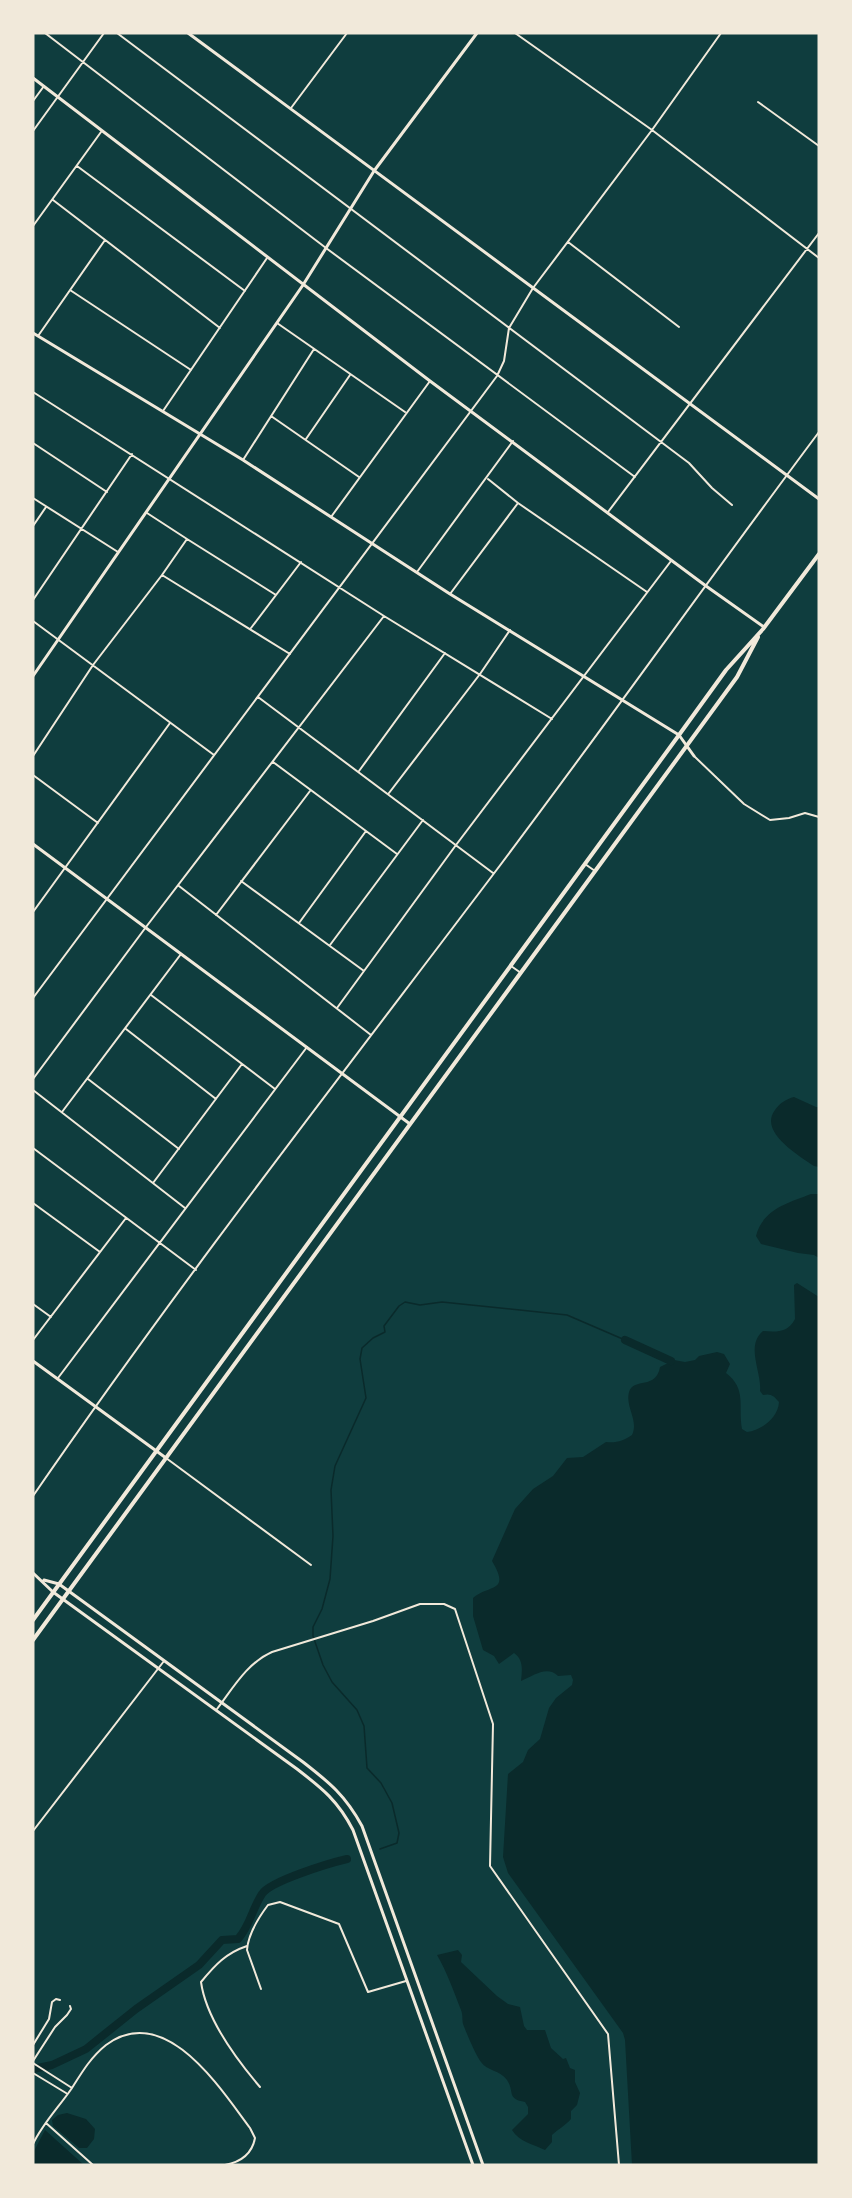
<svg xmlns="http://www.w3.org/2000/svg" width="852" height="2198" font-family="Rubik,sans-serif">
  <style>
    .water { fill: #0a2a2b }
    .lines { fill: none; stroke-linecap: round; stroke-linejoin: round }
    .stream { stroke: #0a2a2b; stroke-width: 1.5 }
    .river { stroke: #0a2a2b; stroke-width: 8 }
    .minor { stroke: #f1e9da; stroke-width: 2 }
    .tertiary { stroke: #f1e9da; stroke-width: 3 }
    .primary { stroke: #f1e9da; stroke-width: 4 }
  </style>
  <rect width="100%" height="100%" fill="#0f3d3e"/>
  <path class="water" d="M794 1097 816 1107H819V1167L814 1166C800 1156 758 1132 775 1110 780 1103 786 1099 794 1097Z
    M811 1194H819V1258L814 1255 798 1253 761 1244 756 1236C763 1209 788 1203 811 1194Z
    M797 1283 819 1297V2165H632L625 2040 623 2033 508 1873 503 1857 508 1774 523 1762 528 1750 540 1739 549 1708 556 1698 572 1685 573 1680 571 1675 558 1676C547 1665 533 1676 521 1681 522 1671 524 1660 514 1653L499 1664 494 1656 483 1650 473 1616V1598C489 1584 511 1593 492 1561L515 1509 533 1489 553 1476 567 1458 583 1457 606 1442C617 1443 623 1441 632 1435 639 1420 625 1407 629 1392 634 1377 656 1390 660 1367L674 1360 685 1362 695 1360 699 1356 717 1352 724 1354 730 1364 726 1373C747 1389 738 1406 742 1429L747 1432C762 1430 778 1418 779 1402 774 1396 771 1393 763 1395L760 1391C762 1372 745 1346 763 1331 776 1332 788 1333 795 1319L794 1285Z
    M458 1950 462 1955 461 1962 497 1996 508 2004 520 2007 524 2026 527 2030H545L551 2048 563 2059 566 2058 570 2068 575 2070V2082L580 2093 577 2105 571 2111V2119C565 2126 558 2129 552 2135V2142L545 2150C533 2144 519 2142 512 2130L528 2114V2107L525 2102C506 2099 515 2092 507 2080 500 2070 487 2071 481 2062 476 2056 466 2032 463 2024 462 2020 463 2015 461 2010 454 1992 447 1972 437 1955Z
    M67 2113 86 2119 95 2129 94 2139 87 2148H79L53 2126 52 2120 58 2115Z
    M45 2130 84 2165H33V2153Z"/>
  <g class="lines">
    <path class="stream" d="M380 1849 397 1843 399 1833 392 1803 381 1783 367 1768 364 1726 357 1710 332 1682 323 1665 313 1636V1627L322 1609 330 1579 333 1536 331 1490 335 1466 366 1398 360 1359 362 1348 373 1338 385 1332 384 1326 399 1306 405 1302 420 1305 442 1302 567 1315 625 1340"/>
    <path class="river" d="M625 1340 671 1361
      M33 2069 52 2065 86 2049 136 2009 199 1965 222 1940 238 1939C250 1926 252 1909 262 1894 270 1881 330 1863 347 1859"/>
    <path class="minor" d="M45 33 326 248 635 477
      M117 33 689 463 712 488 732 505
      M515 33 652 130 819 258
      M33 101 44 86
      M758 102 819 146
      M291 108 347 33
      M33 131 104 33
      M77 166 245 291
      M53 200 220 328
      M33 226 101 132
      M568 242 679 327
      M70 290 191 370
      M277 323 405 412
      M38 336 105 240
      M33 392 384 616 552 719
      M163 411 267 258
      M271 416 359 477
      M306 439 350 375
      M33 443 107 492
      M243 460 314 349
      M33 498 118 552
      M518 503 647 592
      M608 512 819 233
      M147 513 187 539
      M331 517 430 381
      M33 526 46 507
      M417 572 513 441
      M162 575 187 539 276 595
      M450 594 518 503 488 479
      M33 600 132 454
      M33 621 214 755
      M251 628 301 562
      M258 697 493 873
      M33 756 93 665 162 575 290 654
      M694 756 744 804 770 820 789 818 805 813 819 817
      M273 762 397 854
      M359 771 445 653
      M33 775 98 823
      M389 793 480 674 510 630
      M585 864 595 871
      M241 881 364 971
      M179 886 371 1035
      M33 912 170 723
      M216 915 310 791
      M299 923 366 831
      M330 945 423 820
      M511 966 521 973
      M151 995 275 1089
      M33 998 497 376 504 361 509 328 533 288 652 130 721 33
      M337 1008 456 845 671 561
      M819 1011V1012
      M126 1029 216 1099
      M33 1079 146 927 384 616
      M88 1079 179 1149
      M33 1090 185 1208
      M62 1112 181 954
      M33 1148 196 1270
      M153 1183 242 1064
      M33 1203 100 1252
      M33 1304 51 1317
      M33 1340 126 1218
      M58 1378 307 1047
      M166 1458 311 1565
      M33 1496C179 1284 337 1081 492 876 603 729 709 579 819 432
      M217 1709C233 1688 247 1663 272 1652L373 1621 420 1604H444L455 1609 493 1724 490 1866 608 2034 619 2165
      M33 1831 164 1661
      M247 1946C226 1953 215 1965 201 1982 206 2018 237 2060 260 2087
      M261 1989 247 1950C248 1935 259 1917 268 1905L280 1902 339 1924 368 1992 406 1981
      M33 2045 49 2019 52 2002 56 1999 60 2000
      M33 2061 55 2027 67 2015 71 2009 70 2006
      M33 2063 72 2088
      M33 2073 66 2093
      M46 2123 93 2165
      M33 2144C43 2123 59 2107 72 2088 82 2072 91 2057 106 2045 165 2001 220 2088 250 2128L255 2138C252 2154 241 2162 225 2165"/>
    <path class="tertiary" d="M188 33 819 499
      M33 78 430 381 706 586 764 627
      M33 333 243 460 450 594 679 735 694 756
      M33 676 303 285 374 171 477 33
      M33 844 410 1124
      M33 1361 166 1458
      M33 1573 53 1592 297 1769C323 1789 338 1801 353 1830L473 2165
      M44 1580 59 1584 303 1762C330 1783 345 1795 362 1826L483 2165"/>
    <path class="primary" d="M33 1620 679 735 726 670 763 629 819 554
      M33 1640 737 677 758 637"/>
  </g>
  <rect width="852" height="2198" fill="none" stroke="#f1e9da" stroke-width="69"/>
</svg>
